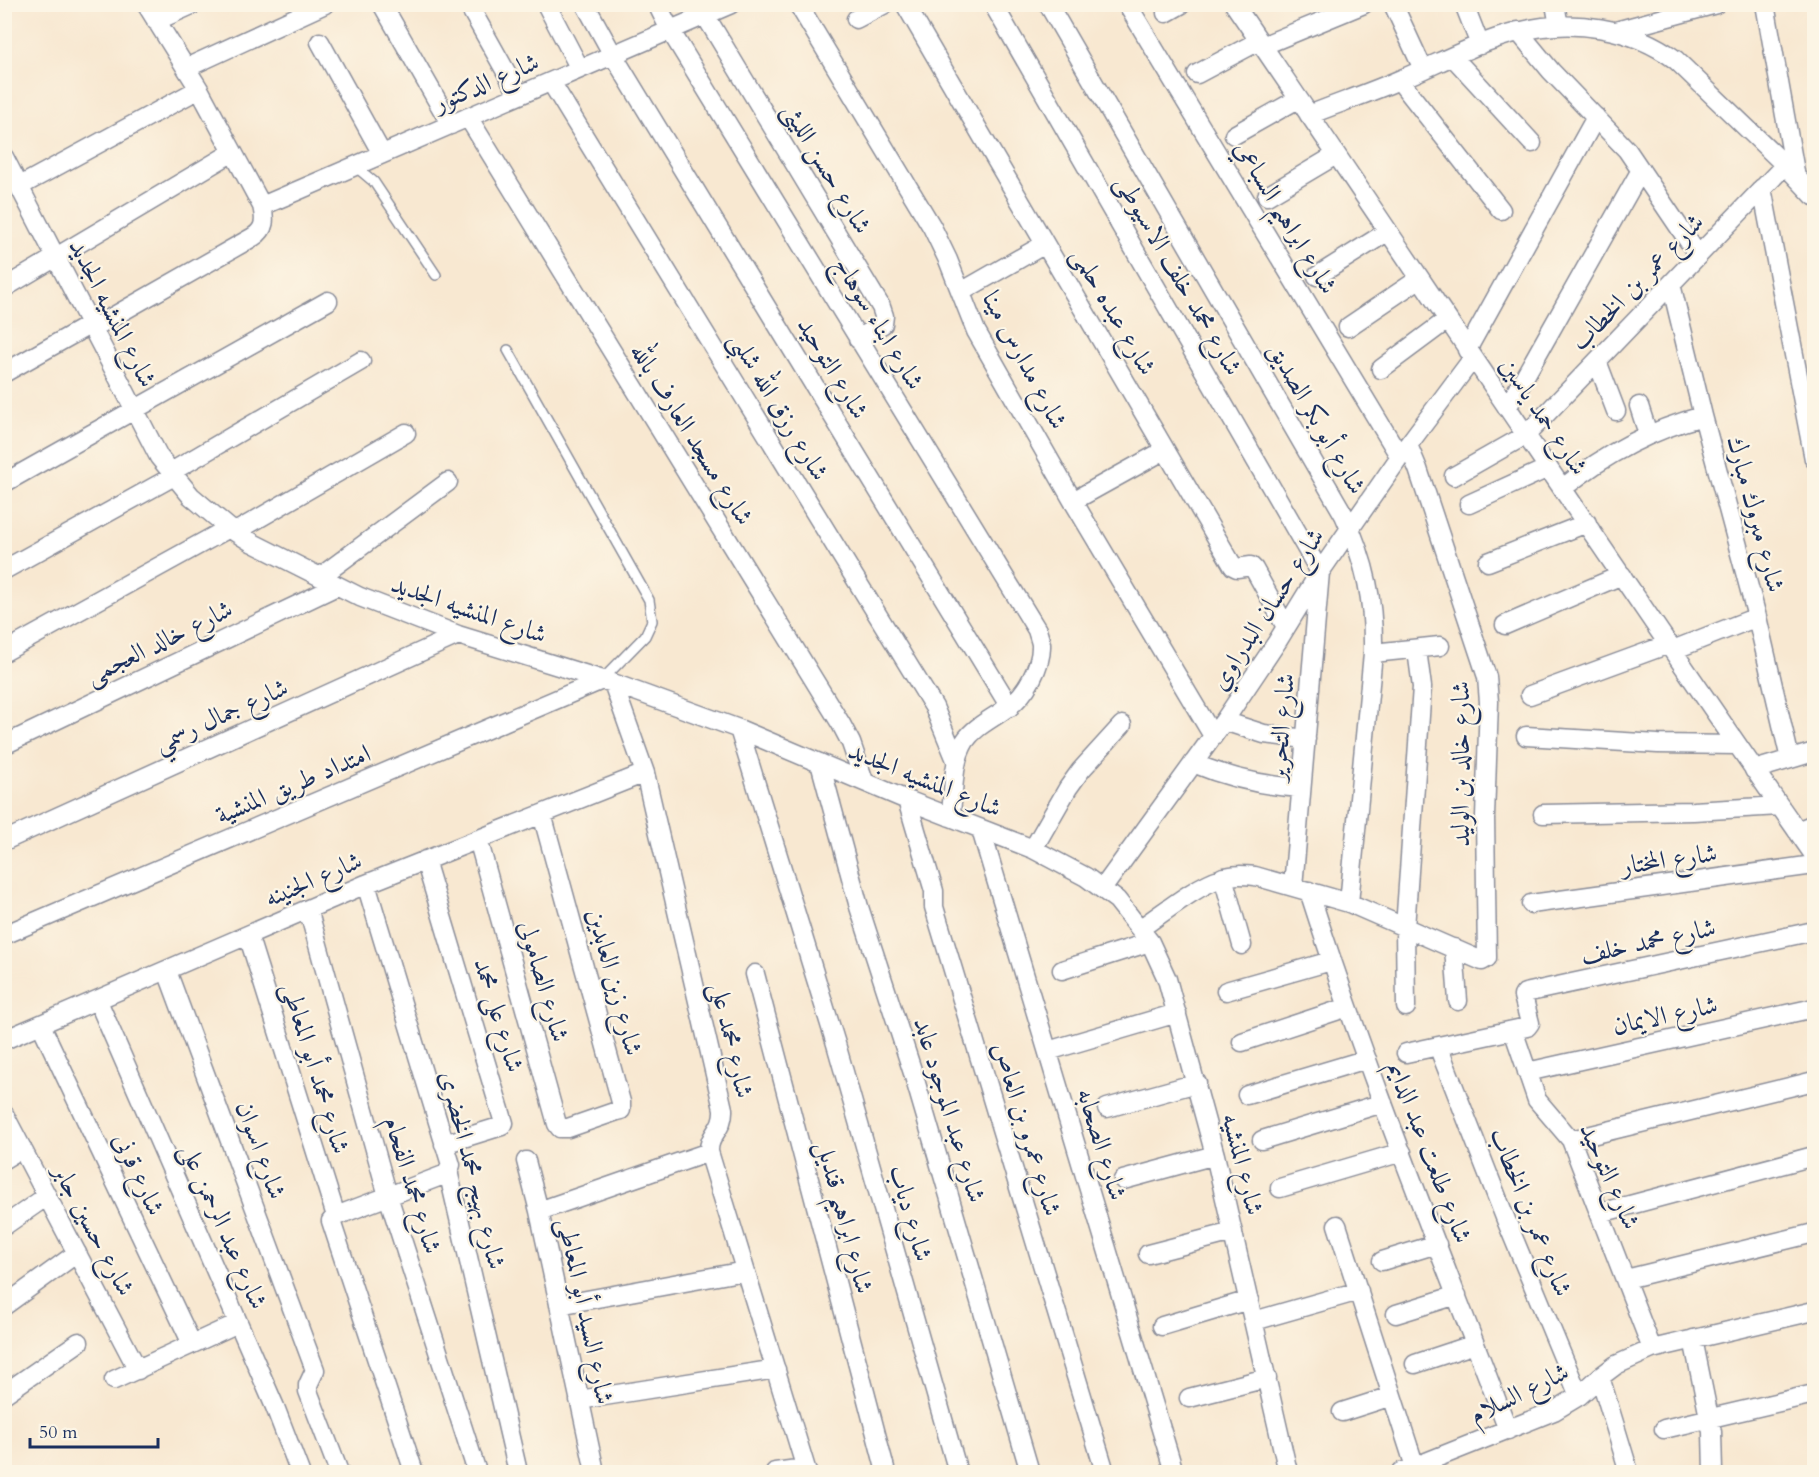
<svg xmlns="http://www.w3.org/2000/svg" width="1819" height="1477" font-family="Cardo,Amiri,serif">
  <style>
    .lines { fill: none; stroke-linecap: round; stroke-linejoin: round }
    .lane-casing { stroke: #8a8c98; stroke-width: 12 }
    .street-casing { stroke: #8a8c98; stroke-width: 21 }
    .lane { stroke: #fff; stroke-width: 9 }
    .street { stroke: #fff; stroke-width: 18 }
    .labels { text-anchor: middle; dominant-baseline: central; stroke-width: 4.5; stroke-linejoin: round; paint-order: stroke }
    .street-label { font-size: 26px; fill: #1b2f5e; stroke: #fcf5e5 }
  </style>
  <rect width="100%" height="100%" fill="#fcf5e5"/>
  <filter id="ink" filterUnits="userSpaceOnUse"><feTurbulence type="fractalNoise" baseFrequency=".0167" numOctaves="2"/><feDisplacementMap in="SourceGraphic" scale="12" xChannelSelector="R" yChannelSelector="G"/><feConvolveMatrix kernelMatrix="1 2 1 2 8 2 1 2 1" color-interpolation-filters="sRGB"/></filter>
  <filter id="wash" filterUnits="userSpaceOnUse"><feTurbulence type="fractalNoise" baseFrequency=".008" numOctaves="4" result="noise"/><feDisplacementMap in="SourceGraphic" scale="24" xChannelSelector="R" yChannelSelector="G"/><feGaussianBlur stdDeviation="1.35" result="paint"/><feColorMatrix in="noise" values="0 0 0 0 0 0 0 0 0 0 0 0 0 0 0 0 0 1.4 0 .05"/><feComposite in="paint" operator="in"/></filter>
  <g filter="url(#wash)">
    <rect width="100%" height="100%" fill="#f8e8d1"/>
  </g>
  <g filter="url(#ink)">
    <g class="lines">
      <defs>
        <path id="lane" d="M355 166 374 182 436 275
          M508 350 649 600 652 621 645 636 602 680"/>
        <path id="street" d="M382 4 451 125
          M468 4 519 95
          M546 4 580 69
          M585 4 613 55 1010 707
          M657 4 670 30 1037 630C1038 634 1040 639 1041 644 1042 665 1026 695 1008 707 994 718 975 726 965 741 951 764 955 792 950 817
          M798 4 932 227 948 260 976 331 1073 501 1213 736
          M905 4 1233 566 1237 568 1251 566 1254 569 1286 627
          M993 4 1320 572 1293 887
          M1048 4 1344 515C1366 563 1374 601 1373 653L1349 903
          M1127 4 1400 457
          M1234 4C1428 288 1617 574 1814 855
          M1393 4 1423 69
          M1464 4 1480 45
          M1555 4 1559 26
          M1765 4 1796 177
          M1166 13 1182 4
          M705 15 881 307 884 316 883 324 858 339
          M856 19 885 4
          M156 21 194 4
          M1518 31 1551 71 1627 150 1698 255
          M1616 31 1716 4
          M320 42 382 154
          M1262 46 1364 4
          M1453 57 1532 143
          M186 68 325 4
          M1197 74 1259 41
          M1399 80 1501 210
          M551 82 934 707 956 760
          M1309 115C1339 103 1369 93 1399 80 1438 64 1477 42 1518 32 1571 18 1632 27 1676 60L1785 165 1814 196
          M468 117 841 724 851 743 864 781
          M1234 135 1298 99
          M4 157 159 457 191 496 229 528 253 543 360 597 458 635 613 683 739 729 907 800 1033 849 1086 877 1117 900 1150 942 1167 979 1215 1155 1288 1472
          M20 186 199 89
          M1762 188 1814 459
          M1267 196 1336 155
          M262 206 731 4
          M1317 276 1387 232
          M1671 284 1703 416 1757 617 1790 759
          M4 288 233 152
          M961 292 1045 244
          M1348 327 1419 279
          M93 328 253 237C266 229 265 219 262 206L199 89 146 4
          M1467 350 1596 117
          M1597 361 1616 411
          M1381 369 1447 320
          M4 373 91 324
          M1639 406 1648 434
          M1507 408 1641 170
          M171 472 361 361
          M1454 476 1526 435 1785 165
          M4 483 328 301
          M1563 488C1605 454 1650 430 1703 416
          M1073 501 1165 450
          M1469 504 1548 468
          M235 532 406 433
          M1488 562 1587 523
          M4 570 174 476
          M320 577 448 482
          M1505 625 1622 575
          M1673 650 1757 617
          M4 652 229 528
          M1373 653 1440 646
          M613 683 645 773 723 1109C724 1130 708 1134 709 1152L807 1472
          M1530 695 1669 644
          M1224 721 1264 734 1306 739
          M739 729 836 1044 958 1472
          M1526 736 1658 744 1737 745
          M4 745 337 586
          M820 763 859 907 913 1073 1030 1472
          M1193 763C1229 778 1263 786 1301 788
          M1754 770 1814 752
          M907 800 934 891V907L1105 1472
          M1543 814 1693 811 1780 806
          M981 830 1174 1472
          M1797 831 1814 824
          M478 839 557 1124 560 1128H568L617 1111 621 1110V1102L542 814
          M4 841 458 635
          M1033 849 1068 788 1081 770 1122 725
          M425 860 504 1123 502 1126 444 1144
          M1223 877 1242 945
          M366 884 451 1165 448 1171 518 1472
          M1103 888 1224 721 1277 642 1320 572 1408 445 1473 358
          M1309 891C1367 1073 1440 1251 1508 1430
          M1531 904 1814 865
          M308 909 388 1196 477 1472
          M1141 928C1163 913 1197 885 1222 878 1233 874 1244 875 1255 876L1349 903 1482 961 1487 958 1485 817 1489 702 1487 677 1418 469 1408 445
          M4 935 602 680
          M248 935 336 1216
          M1454 948 1458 1001
          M1062 970 1150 942
          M167 971 315 1370 308 1385V1391L339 1472
          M755 974 886 1472
          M1226 991 1331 961
          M98 1001 275 1407 300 1472
          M1406 1007 1405 928 1422 687 1417 650
          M41 1025 192 1344
          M1513 1030 1537 1100 1571 1140 1652 1349
          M4 1040 366 884 645 773
          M1242 1042 1348 1007
          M1438 1046 1506 1220 1579 1396
          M1048 1051 1177 1013
          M1406 1053 1527 1027 1530 1023 1523 996 1525 993 1814 931
          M1527 1072 1814 1008
          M1247 1095 1367 1059
          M1107 1108 1197 1083
          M4 1114 138 1370
          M1262 1140 1383 1103
          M1571 1140 1814 1081
          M4 1159 22 1148
          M526 1161 539 1211 595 1472
          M1123 1180 1215 1155
          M1280 1188 1402 1152
          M539 1211 709 1152
          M1600 1213 1814 1156
          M1337 1225 1415 1467
          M4 1226 47 1196
          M1148 1254 1233 1232
          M1382 1261 1437 1244
          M1626 1279 1814 1233
          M559 1305 745 1271
          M4 1306 77 1253
          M1396 1314 1457 1295
          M1254 1321 1359 1291
          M1162 1326 1249 1300
          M1693 1339 1712 1432 1713 1472
          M1415 1364 1475 1344
          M1600 1377 1629 1472
          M114 1380 238 1323
          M4 1394 79 1342
          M1189 1398 1267 1378
          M579 1400 776 1369
          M1342 1412 1392 1396
          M1664 1429 1814 1394
          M414 1472 331 1221 336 1216 449 1173
          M775 1472 805 1468
          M1401 1472 1554 1411 1579 1396 1600 1377 1616 1365 1652 1349 1814 1311"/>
      </defs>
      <use href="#lane" class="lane-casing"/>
      <use href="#street" class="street-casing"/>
      <use href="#lane" class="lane"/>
      <use href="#street" class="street"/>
    </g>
  </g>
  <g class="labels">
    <g class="street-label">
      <text transform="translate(486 82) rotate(-23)">شارع الدكتور</text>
      <text transform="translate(827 168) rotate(59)">شارع حسن الليثى</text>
      <text transform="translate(1286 217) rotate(59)">شارع ابراهيم السباعي</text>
      <text transform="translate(1179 275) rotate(60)">شارع محمد خلف الاسيوطى</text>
      <text transform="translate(1637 282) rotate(-46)">شارع عمر بن الخطاب</text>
      <text transform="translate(1114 311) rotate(60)">شارع عبده حلمى</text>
      <text transform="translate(113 313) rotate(63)">شارع المنشيه الجديد</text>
      <text transform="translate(879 323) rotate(59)">شارع ابناء سوهاج</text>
      <text transform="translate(1025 360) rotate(62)">شارع مدارس مينا</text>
      <text transform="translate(833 368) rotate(59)">شارع التوحيد</text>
      <text transform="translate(779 406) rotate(59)">شارع رزق الله شلبى</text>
      <text transform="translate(1544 416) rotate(56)">شارع حمد ياسين</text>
      <text transform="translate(1317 418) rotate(60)">شارع أبو بكر الصديق</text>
      <text transform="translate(692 434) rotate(58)">شارع مسجد العارف بالله</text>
      <text transform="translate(1756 514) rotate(75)">شارع مبروك مبارك</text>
      <text transform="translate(469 609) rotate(19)">شارع المنشيه الجديد</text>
      <text transform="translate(1267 609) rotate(-57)">شارع حسان البدراوي</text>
      <text transform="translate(159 642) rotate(-26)">شارع خالد العجمى</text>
      <text transform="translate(221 715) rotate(-24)">شارع جمال رسمي</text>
      <text transform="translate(1281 727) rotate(-85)">شارع التحرير</text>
      <text transform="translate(1460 764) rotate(-90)">شارع خالد بن الوليد</text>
      <text transform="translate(925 779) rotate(22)">شارع المنشيه الجديد</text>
      <text transform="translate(293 784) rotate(-23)">امتداد طريق المنشية</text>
      <text transform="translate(1669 859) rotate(-8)">شارع المختار</text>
      <text transform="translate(313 879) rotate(-23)">شارع الجنينه</text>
      <text transform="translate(1648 941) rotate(-12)">شارع محمد خلف</text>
      <text transform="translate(544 981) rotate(74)">شارع الصامولى</text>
      <text transform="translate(615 982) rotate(75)">شارع زين العابدين</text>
      <text transform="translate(499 1015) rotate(73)">شارع على محمد</text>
      <text transform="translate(1665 1015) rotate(-12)">شارع الايمان</text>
      <text transform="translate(732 1040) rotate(77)">شارع محمد على</text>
      <text transform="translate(316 1068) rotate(73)">شارع محمد أبو المعاطى</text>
      <text transform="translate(950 1110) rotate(73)">شارع عبد الموجود عابد</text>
      <text transform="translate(1027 1129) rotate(73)">شارع عمرو بن العاص</text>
      <text transform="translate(1102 1144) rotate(73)">شارع الصحابه</text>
      <text transform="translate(261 1150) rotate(70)">شارع اسوان</text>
      <text transform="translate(1430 1152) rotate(69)">شارع طلعت عبد الدايم</text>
      <text transform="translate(1243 1164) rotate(76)">شارع المنشيه</text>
      <text transform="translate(473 1170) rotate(76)">شارع بهيج محمد الخضرى</text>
      <text transform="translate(139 1174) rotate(65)">شارع قرنى</text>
      <text transform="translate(1610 1176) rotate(66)">شارع التوحيد</text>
      <text transform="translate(413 1185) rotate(73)">شارع محمد الفحام</text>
      <text transform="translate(1531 1212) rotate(68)">شارع عمر بن الخطاب</text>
      <text transform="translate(911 1213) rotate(74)">شارع دياب</text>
      <text transform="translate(845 1217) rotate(75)">شارع ابراهيم قنديل</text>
      <text transform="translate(224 1226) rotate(66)">شارع عبد الرحمن على</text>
      <text transform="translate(94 1230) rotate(62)">شارع حسين جابر</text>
      <text transform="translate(586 1311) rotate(78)">شارع السيد أبو المعاطى</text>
      <text transform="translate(1519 1393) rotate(-26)">شارع السلام</text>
    </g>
  </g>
  <rect width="1819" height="1477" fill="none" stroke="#fcf5e5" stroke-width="24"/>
  <path d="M30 1438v9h128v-9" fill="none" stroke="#1b2f5e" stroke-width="3"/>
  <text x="39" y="1438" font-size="18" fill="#1b2f5e" stroke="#fcf5e5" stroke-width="4.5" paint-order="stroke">50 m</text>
</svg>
